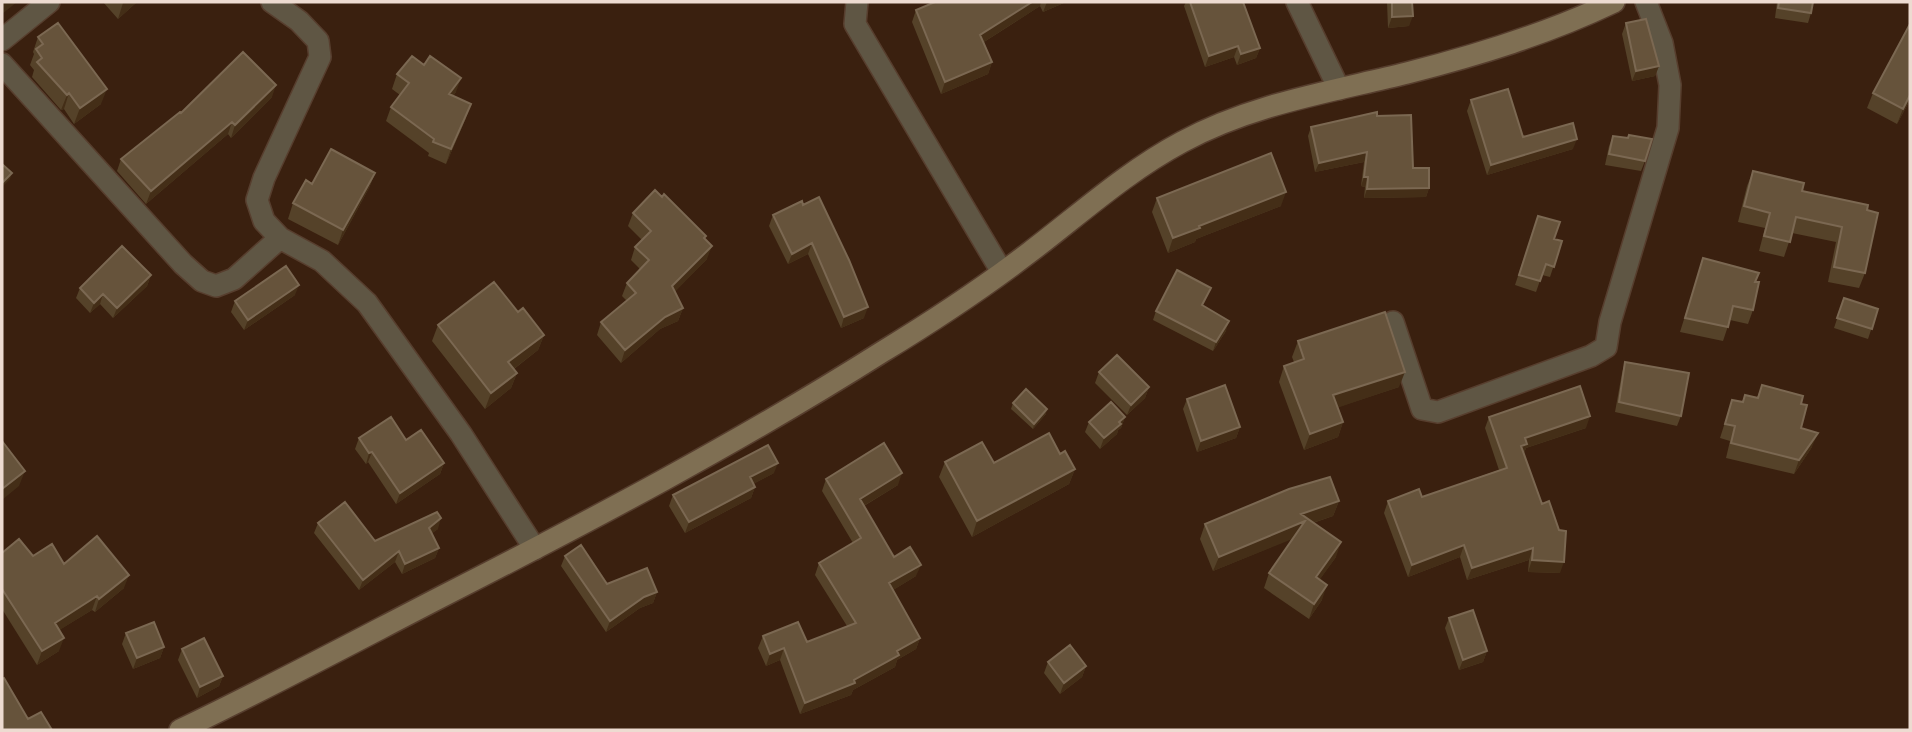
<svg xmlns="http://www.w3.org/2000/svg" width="1912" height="732" font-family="Literata,serif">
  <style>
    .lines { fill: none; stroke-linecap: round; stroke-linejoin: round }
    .street-casing { stroke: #573e2e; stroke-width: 24 }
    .secondary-casing { stroke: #573e2e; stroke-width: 24 }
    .street { stroke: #5f5644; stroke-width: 21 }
    .secondary { stroke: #7f6f53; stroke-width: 21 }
    .wall { fill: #554229 }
    .shaded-wall { fill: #442e17 }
    .building { fill: #66533b; stroke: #7b6852; stroke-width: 2 }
  </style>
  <rect width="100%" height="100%" fill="#3a200f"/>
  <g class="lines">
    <defs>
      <path id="street" d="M272 2 299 21 318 41 320 57 264 178 257 200 264 221 280 238 322 261 367 303 461 434 535 549
        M857 2 855 24 1002 272
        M1297 2 1339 89
        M2 40 49 2
        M2 64 183 264 202 281 216 286 234 279 280 238
        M1393 322 1422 409 1438 412 1591 356 1606 347 1610 322 1668 128 1670 85 1662 43 1646 2"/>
      <path id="secondary" d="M180 730C268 688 354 642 441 597 590 521 740 442 882 352 933 321 983 288 1030 252 1080 214 1126 172 1182 142 1252 104 1330 92 1407 73 1478 55 1547 34 1614 2"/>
    </defs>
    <use href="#street" class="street-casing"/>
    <use href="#secondary" class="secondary-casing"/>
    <use href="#street" class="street"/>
    <use href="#secondary" class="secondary"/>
  </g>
  <path class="wall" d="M103 2H137L118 19Z
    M935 2H1066L1043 12 1040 6 984 42 992 62 988 74 941 94 912 22 916 10Z
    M1186 2H1243L1260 48 1256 58 1237 65 1234 57 1205 67 1184 6Z
    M1387 2H1412L1409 26 1388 28Z
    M1777 2H1813L1811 13 1808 23 1775 18Z
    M1626 23 1659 66 1655 76 1632 81 1622 34Z
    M38 37 101 104 74 124 64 109 61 110 32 77 34 70 30 65 34 54 33 52Z
    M397 74 456 92 453 96 466 118 446 164 428 156 429 153 386 121 391 107 400 95 392 89Z
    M1873 93 1910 100 1897 124 1867 108Z
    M272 97 231 138 228 134 146 204 117 171 121 159 181 113Z
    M1471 100 1523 137 1573 149 1487 175 1467 111Z
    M1377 116 1413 168 1429 188 1426 197 1364 198 1365 187 1361 186 1364 162 1315 172 1308 136 1311 127Z
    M1613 136 1645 161 1641 171 1605 165 1609 146Z
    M1753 171 1802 191 1867 210 1865 273 1859 288 1828 282 1836 242 1792 233 1784 257 1759 251 1765 228 1738 222 1747 186Z
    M375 173 369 188 338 245 288 219 293 203 312 184Z
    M1157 198 1281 206 1196 239 1195 242 1168 253 1152 212Z
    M803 205 864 318 841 328 808 254 788 264 769 226 773 215Z
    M633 213 705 239 707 259 675 291 683 308 678 321 660 329 621 363 597 335 601 322 627 301 622 296 627 283 640 269 631 260 635 247 642 240 628 226Z
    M1538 216 1554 239 1562 241 1550 277 1542 275 1536 292 1515 285Z
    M1703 258 1755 282 1753 310 1748 324 1730 320 1723 341 1680 332Z
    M151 275 147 286 113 318 100 304 90 313 76 298 80 288Z
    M1211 288 1203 305 1226 331 1213 351 1153 320 1156 311Z
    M295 295 244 330 231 312 235 301Z
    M1844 298 1878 309 1868 339 1834 328Z
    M518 312 544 335 538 350 514 369 517 373 511 388 485 409 432 341 438 325Z
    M1298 341 1399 387 1338 407 1343 422 1338 437 1304 450 1279 382 1284 366 1294 362 1292 357Z
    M1625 362 1681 416 1677 426 1615 412 1622 373Z
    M1099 372 1149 387 1145 398 1127 415 1095 383Z
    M1762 385 1801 404V428L1812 447 1794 474 1726 458 1730 441 1720 438 1732 400 1742 402 1745 395 1757 398Z
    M1187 399 1240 427 1236 438 1197 452 1183 409Z
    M1013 403 1046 414 1033 429 1011 409Z
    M1125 417 1121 428 1118 430 1117 434 1100 449 1085 432 1089 422Z
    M1489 417 1586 428 1526 448 1524 453 1560 573 1528 572 1529 560 1467 580 1460 557 1408 577 1384 513 1388 501 1422 497 1499 470 1485 428Z
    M359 438 406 440 444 463 440 474 396 504 368 462 366 464 355 449Z
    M1060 454 1075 469 1069 484 972 537 939 477 945 462 994 463Z
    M774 473 753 484 755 487 751 498 685 533 669 506 673 495Z
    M826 479 898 485 864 506 894 557 916 576 893 590 920 638 916 649 897 660 895 667 853 690 851 695 800 714 780 660 766 666 758 648 763 636 807 642 847 626 815 575 819 563 853 543 822 491Z
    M1339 501 1333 516 1313 523 1336 557 1319 580 1322 600 1309 619 1264 588 1269 573 1293 538 1213 571 1200 539 1205 524Z
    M318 523 375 541 438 529 432 533 439 548 435 558 402 574 395 562 359 590 314 533Z
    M2 553 33 556 64 564 124 588 95 612 92 610 59 630V651L37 665 2 609Z
    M565 556 607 584 657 592 653 603 640 608 606 632 561 566Z
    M1449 618 1487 651 1483 662 1459 670 1445 628Z
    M126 633 164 647 160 658 133 669 122 644Z
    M182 649 223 676 219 686 197 698 178 660Z
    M1048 662 1086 666 1082 677 1060 694 1044 673Z"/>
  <path class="shaded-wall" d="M3 2H17L2 14V6Z
    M125 2H137L118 19 123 3Z
    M1032 2H1041L1040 6 976 47 980 35Z
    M1047 2H1066L1043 12Z
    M1413 16 1409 26 1388 28 1392 17Z
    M1238 46 1234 57 1205 67 1209 56Z
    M1260 48 1256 58 1237 65 1241 54Z
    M992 62 988 74 941 94 945 82Z
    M1659 66 1655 76 1632 81 1636 71Z
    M461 78 456 92 444 108 449 94Z
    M276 85 272 97 231 138 235 125Z
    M107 89 101 104 74 124 80 108Z
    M69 93 64 109 61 110 67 95Z
    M1910 95V100L1897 124 1903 109Z
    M471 104 466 118 446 164 451 149Z
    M232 122 228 134 146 204 151 191Z
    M1577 139 1573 149 1487 175 1491 165Z
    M1367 152 1364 162 1315 172 1319 163Z
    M12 173 10 179 2 187V183Z
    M375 173 369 188 338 245 343 230Z
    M1364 177H1368L1365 187 1361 186Z
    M1429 188 1426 197 1364 198 1367 189Z
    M1286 192 1281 206 1196 239 1195 242 1168 253 1173 238 1199 226Z
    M812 243 808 254 788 264 792 254Z
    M712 246 707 259 668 299 672 286Z
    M151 275 147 286 113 318 117 308Z
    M299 285 295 295 244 330 248 320Z
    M103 294 100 304 90 313 94 303Z
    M868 307 864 318 841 328 844 317Z
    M683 308 678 321 660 329 621 363 625 350 665 317Z
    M1229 321 1226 331 1213 351 1216 342Z
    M544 335 538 350 503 377 508 362Z
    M1405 372 1399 387 1328 411 1333 395Z
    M517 373 511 388 485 409 491 393Z
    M1149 387 1145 398 1127 415 1131 405Z
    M1047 409 1046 414 1033 429 1034 424Z
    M1590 416 1586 428 1526 448 1523 455 1517 457 1525 438Z
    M1125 417 1121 428 1118 430 1117 434 1100 449 1104 438Z
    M1343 422 1338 437 1304 450 1310 434Z
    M1240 427 1236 438 1197 452 1201 441Z
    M1818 433 1812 447 1794 474 1799 460Z
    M372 452 368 462 366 464 369 453Z
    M444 463 440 474 396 504 400 493Z
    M778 463 774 473 746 488 750 477Z
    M1075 469 1069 484 972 537 977 521Z
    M25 471 19 486 2 500V489Z
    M902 473 898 485 855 511 860 499Z
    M755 487 751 498 685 533 689 522Z
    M1339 501 1333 516 1303 526 1300 536 1213 571 1219 557 1301 514Z
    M441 518 438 529 425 538 429 528Z
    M1341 542 1336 557 1311 592 1316 577Z
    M1464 545 1460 557 1408 577 1412 565Z
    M439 548 435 558 402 574 405 564Z
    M1533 548 1529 560 1467 580 1472 568Z
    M399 551 395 562 359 590 363 580Z
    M1532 560 1564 562 1560 573 1528 572Z
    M921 565 916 576 885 595 889 583Z
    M129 575 124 588 95 612 99 599Z
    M1327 585 1322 600 1309 619 1314 604Z
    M657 592 653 603 640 608 606 632 610 621 644 597Z
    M97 596 92 610 50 636 55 623Z
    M64 638 59 651 37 665 42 651Z
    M920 638 916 649 897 660 895 667 853 690 851 695 800 714 805 703 854 680 897 651Z
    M164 647 160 658 133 669 137 658Z
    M784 648 780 660 766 666 770 654Z
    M1487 651 1483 662 1459 670 1463 660Z
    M1086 666 1082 677 1060 694 1064 683Z
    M223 676 219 686 197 698 200 687Z"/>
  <path class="building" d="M935 2H1032L980 35 992 62 945 82 916 10Z
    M1190 2H1243L1260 48 1241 54 1238 46 1209 56Z
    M1392 2H1412L1413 16 1392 17Z
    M1779 2H1813L1811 13 1778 8Z
    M1646 19 1659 66 1636 71 1626 23Z
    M58 23 107 89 80 108 69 93 67 95 37 62 42 58 36 49 43 44 38 37Z
    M1910 24V95L1903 109 1873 93Z
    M243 52 276 85 235 125 232 122 151 191 121 159 180 112 181 113Z
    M412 56 424 65 430 56 461 78 449 94 471 104 451 149 433 142 434 139 391 107 409 83 397 74Z
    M1508 89 1523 137 1573 123 1577 139 1491 165 1471 100Z
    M1377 112V116L1411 115 1413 168H1429V188L1367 189 1368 177H1364L1367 152 1319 163 1311 127Z
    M1629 135 1652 139 1645 161 1609 154 1613 136 1628 138Z
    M331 149 375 173 343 230 293 203 306 180 312 184Z
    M1271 153 1286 192 1199 226 1200 228 1173 238 1157 198Z
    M2 164 12 173 2 183Z
    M1753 171 1804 183 1802 191 1868 205 1867 210 1878 213 1865 273 1834 267 1842 227 1796 217 1790 242 1764 236 1770 213 1744 206Z
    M655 190 662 197 664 194 706 236 704 238 712 246 672 286 683 308 665 317 625 350 601 322 636 293 627 283 649 260 635 247 651 231 633 213Z
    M819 197 849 260 868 307 844 317 812 243 792 254 773 215 802 201 803 205Z
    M1538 216 1560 222 1554 239 1562 241 1554 267 1546 264 1540 281 1519 275Z
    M122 246 151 275 117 308 103 294 94 303 80 288Z
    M1703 258 1759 273 1755 282H1759L1753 310 1733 306 1728 327 1685 318Z
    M286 266 299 285 248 320 235 301Z
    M1177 270 1211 288 1202 305 1229 321 1216 342 1156 311Z
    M494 282 518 312 523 308 544 335 508 362 517 373 491 393 438 325Z
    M1844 298 1878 309 1872 329 1837 318Z
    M1385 312 1405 372 1333 395 1343 422 1310 434 1284 366 1304 359 1298 341Z
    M1117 355 1149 387 1131 405 1099 372Z
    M1625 362 1689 373 1681 416 1619 402Z
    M1225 385 1240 427 1201 441 1187 399Z
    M1762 385 1803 396 1801 404 1807 405 1801 428 1818 433 1799 460 1731 443 1735 426 1725 424 1732 400 1743 402 1745 395 1758 398Z
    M1580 386 1590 416 1525 438 1527 444 1521 446 1542 504 1549 501 1559 530 1566 531 1564 562 1532 560 1533 548 1472 568 1464 545 1412 565 1388 501 1419 489 1422 497 1507 468 1489 417Z
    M1026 389 1047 409 1034 424 1013 403Z
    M1111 402 1125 417 1119 422 1121 424 1104 438 1089 422Z
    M391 417 406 440 421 430 444 463 400 493 372 452 369 453 359 438Z
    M1049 433 1060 454 1065 451 1075 469 977 521 945 462 982 442 994 463Z
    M2 441 25 471 2 489Z
    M884 443 902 473 860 499 894 557 910 547 921 565 889 583 920 638 897 651 899 655 854 680 855 683 805 703 784 648 770 654 763 636 798 622 807 642 856 623 819 563 861 538 826 479Z
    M768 445 778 463 750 477 755 487 689 522 673 495Z
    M1330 477 1339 501 1301 514 1341 542 1316 577 1327 585 1314 604 1269 573 1305 521 1219 557 1205 524 1289 489Z
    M345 502 375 541 437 512 441 518 429 528 439 548 405 564 399 551 363 580 318 523Z
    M97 536 129 575 99 599 97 596 55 623 64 638 42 651 2 589V553L19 539 33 556 52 544 64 564Z
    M581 545 607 584 647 568 657 592 644 597 610 621 565 556Z
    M1473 610 1487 651 1463 660 1449 618Z
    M154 622 164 647 137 658 126 633Z
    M204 638 223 676 200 687 182 649Z
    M1070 645 1086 666 1064 683 1048 662Z
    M4 678 28 719 41 712 52 730H2V679Z"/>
  <rect width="1912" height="732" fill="none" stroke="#eddbd1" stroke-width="7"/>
</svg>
